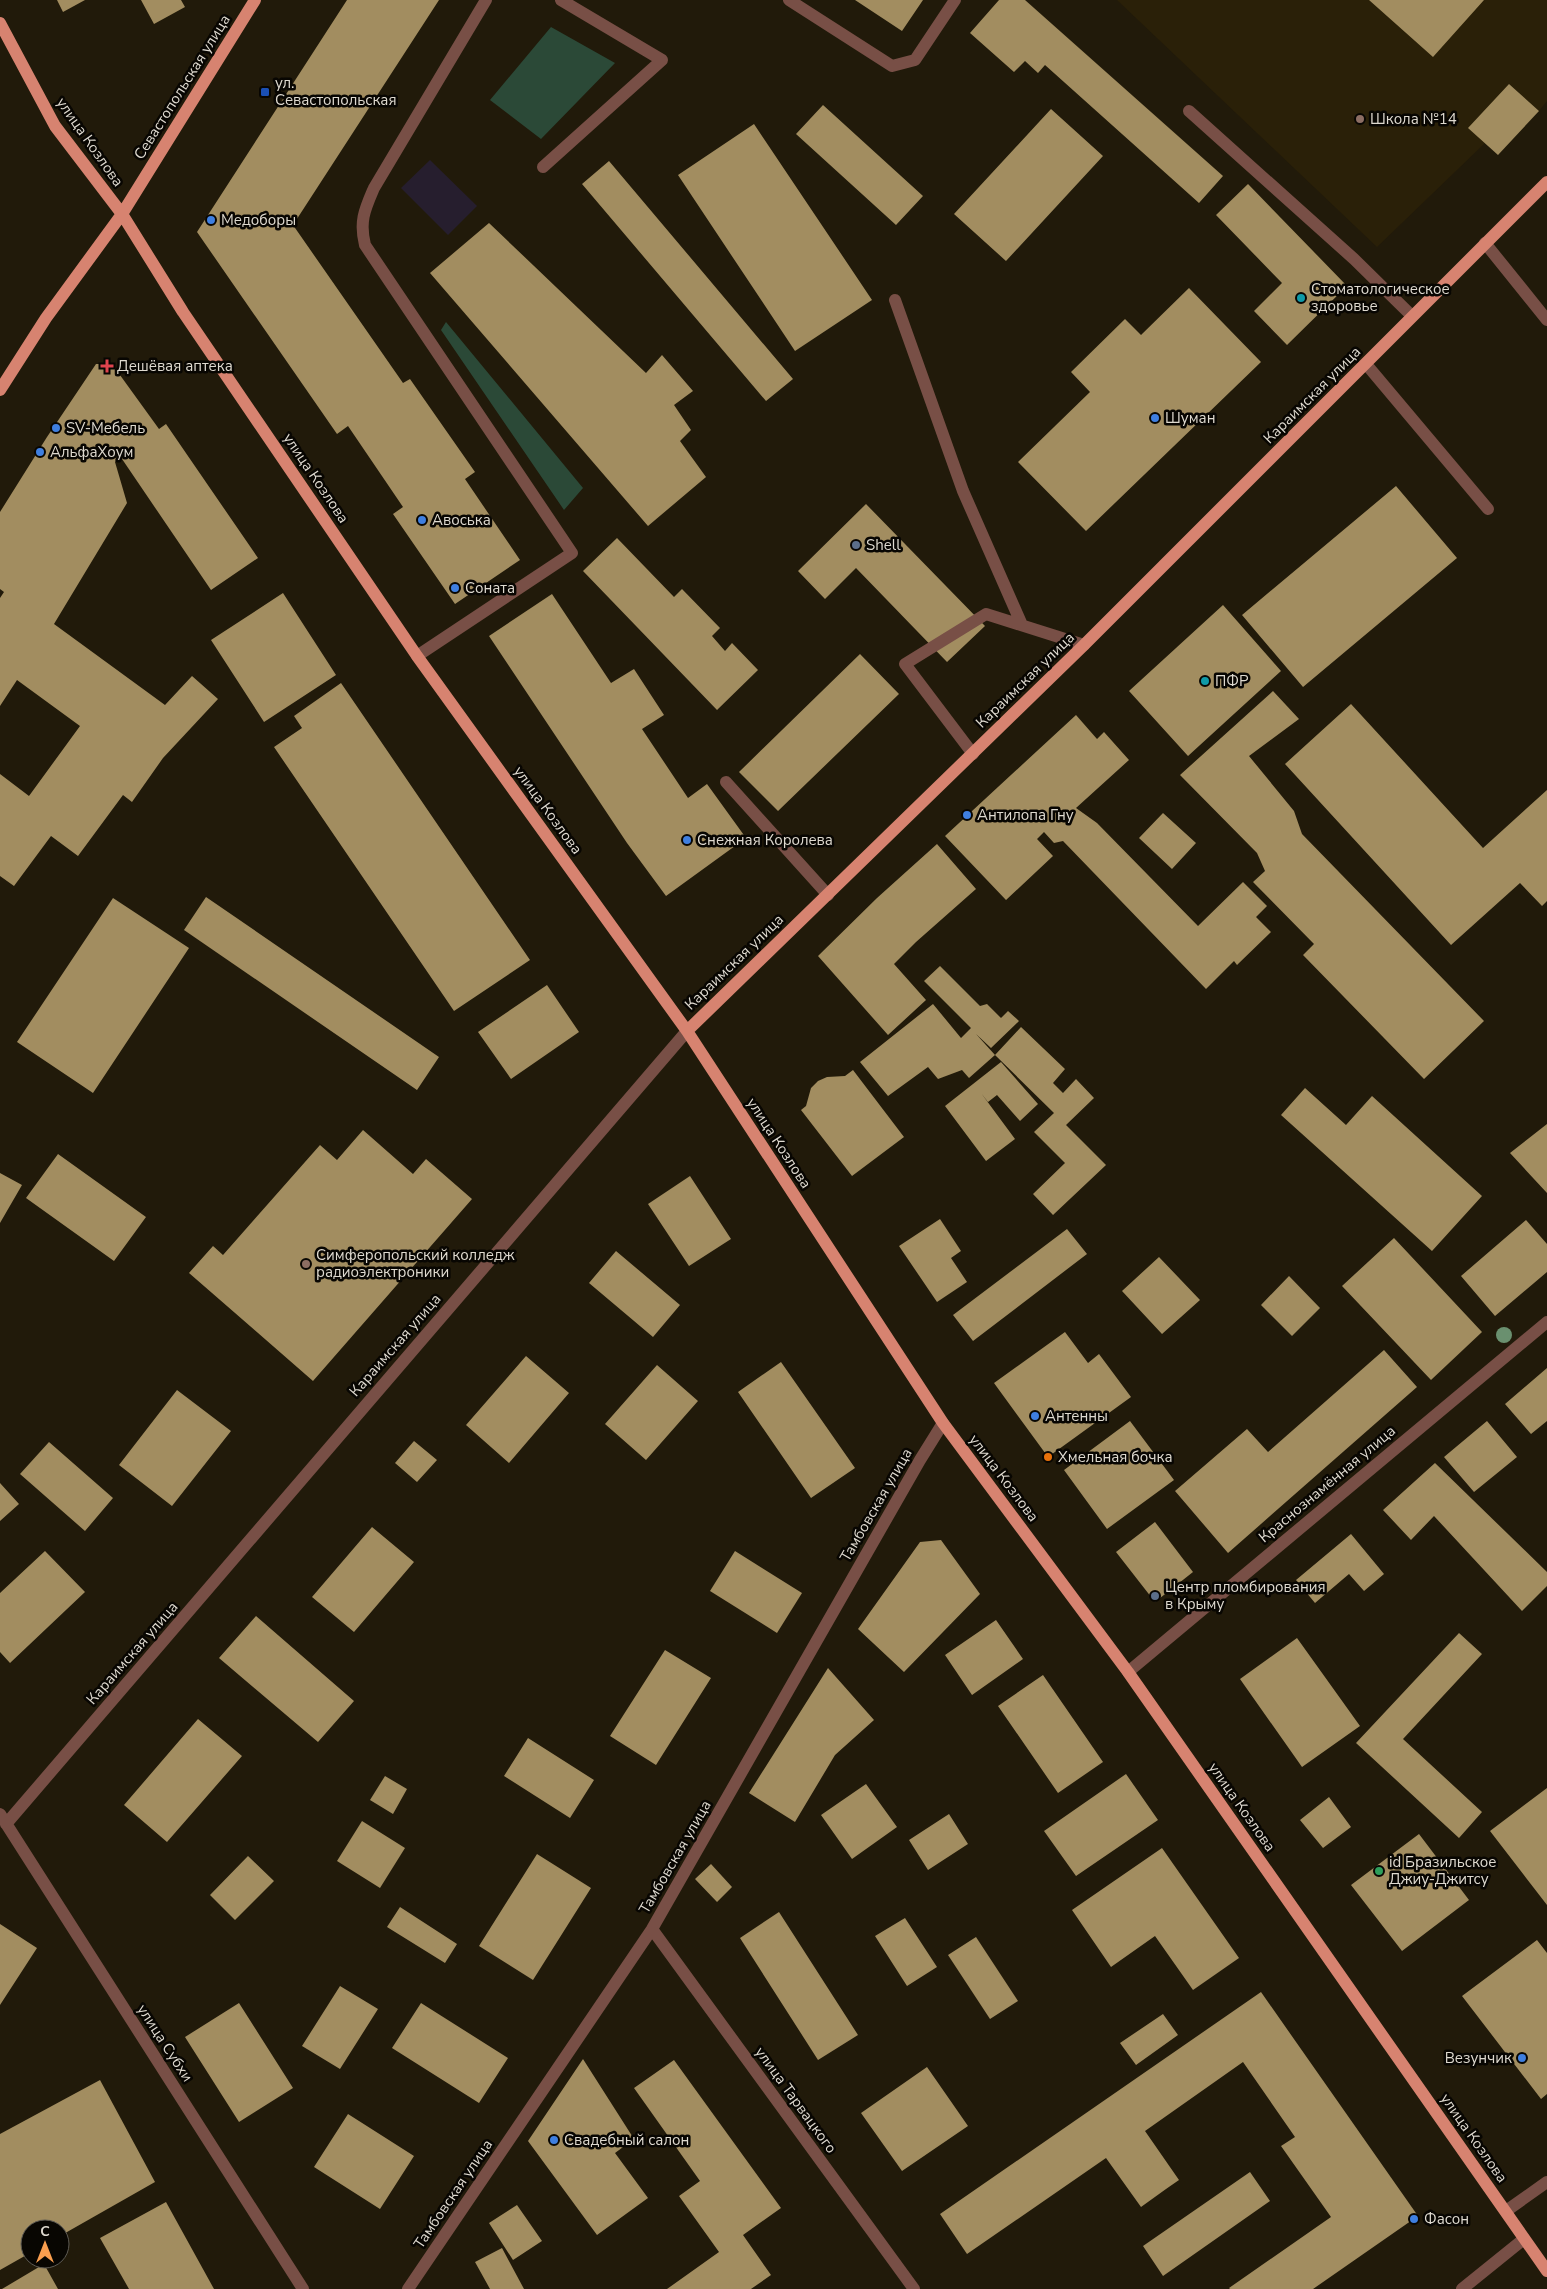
<svg xmlns="http://www.w3.org/2000/svg" width="1547" height="2289" font-family="'Nunito Sans',sans-serif">
  <style>
    .built { fill: #2a2008 }
    .industrial { fill: #261e2e }
    .green { fill: #2b4937 }
    .building { fill: #a28d60 }
    .lines { fill: none; stroke-linecap: round; stroke-linejoin: round }
    .minor { stroke: #784f46; stroke-width: 12 }
    .major { stroke: #d78370; stroke-width: 12 }
    .tree { fill: #6a906f }
    .transit-dot { fill: #1a4fb4; stroke: #080602; stroke-width: 2 }
    .education-dot { fill: #8d6e63; stroke: #080602; stroke-width: 2 }
    .shop-dot { fill: #3f7fe0; stroke: #080602; stroke-width: 2 }
    .culture-dot { fill: #0f9aa8; stroke: #080602; stroke-width: 2 }
    .health-dot { fill: #e0444e; stroke: #080602; stroke-width: 2 }
    .service-dot { fill: #5c6f8a; stroke: #080602; stroke-width: 2 }
    .food-dot { fill: #e8710a; stroke: #080602; stroke-width: 2 }
    .leisure-dot { fill: #2e9e5b; stroke: #080602; stroke-width: 2 }
    .labels { text-anchor: middle; dominant-baseline: central; stroke-width: 5; stroke-linejoin: round; paint-order: stroke }
    .poi-label { font-size: 15px; fill: #dfdad0; stroke: #080602; text-anchor: start }
    .street-label { font-size: 15px; fill: #dfdad0; stroke: #080602 }
  </style>
  <rect width="100%" height="100%" fill="#211a0a"/>
  <path class="built" d="M1117 0H1547V101L1539 111 1509 84 1469 128 1485 143 1377 247Z"/>
  <path class="industrial" d="M430 160 477 206 448 235 401 188Z"/>
  <path class="green" d="M551 27 615 63 541 139 490 100Z
    M446 322 583 488 564 510 441 330Z"/>
  <path class="building" d="M57 0H85L63 12Z
    M141 0H181L185 7 154 24Z
    M347 0H439L293 225 403 383 410 379 475 472 465 479 520 560 455 604 393 514 403 507 348 426 337 434 197 232Z
    M855 0H923L902 31Z
    M999 0H1025L1223 176 1199 203 1045 65 1038 73 1025 61 1014 72 970 33Z
    M1369 0H1484L1433 57Z
    M1509 84 1539 111 1498 155 1468 128Z
    M823 105 923 196 896 225 796 134Z
    M1051 109 1103 156 1006 261 954 214Z
    M754 124 872 300 795 351 678 175Z
    M609 161 793 379 766 401 582 184Z
    M1248 184 1347 286 1287 345 1254 311 1282 283 1216 215Z
    M489 223 646 373 662 355 693 391 674 405 691 430 680 441 706 477 648 526 430 273Z
    M1189 288 1261 362 1086 531 1018 462 1090 392 1071 372 1125 319 1141 335Z
    M96 364H112L159 429 166 424 258 558 211 590 120 456 115 462 127 503 54 624 165 705 192 676 218 699 163 758 132 802 123 795 78 856 51 836 14 886 0 876V774L29 796 80 726 17 680 0 706V598L4 592 0 589V512L47 437Z
    M1396 486 1457 558 1303 687 1242 615Z
    M866 504 985 626 947 662 856 568 825 599 798 571Z
    M617 538 674 597 682 589 720 628 712 636 725 651 732 643 758 670 717 710 583 571Z
    M283 593 336 675 264 722 211 640Z
    M552 594 611 683 634 669 664 715 642 729 688 798 707 784 746 838 666 896 627 843 489 636Z
    M1223 605 1281 671 1188 756 1129 691Z
    M860 654 899 694 778 811 739 772Z
    M341 683 530 960 454 1011 274 747 302 728 294 716Z
    M1273 691 1299 719 1249 756 1294 811 1302 834 1484 1021 1424 1079 1303 955 1314 944 1253 882 1265 871 1257 853 1180 775Z
    M1351 704 1483 848 1547 790V901L1542 906 1520 883 1451 945 1285 764Z
    M1076 715 1097 739 1104 732 1129 760 1076 808 1097 823 1198 926 1243 882 1267 906 1256 917 1271 932 1237 965 1234 961 1206 989 1063 841 1054 843 1044 832 1037 839 1053 856 1006 900 945 836Z
    M1163 813 1196 843 1172 869 1139 838Z
    M937 844 976 889 916 942 894 964 926 1000 888 1035 818 956 877 898Z
    M206 897 439 1057 417 1090 184 930Z
    M113 898 189 948 93 1093 17 1042Z
    M940 966 980 1006 987 1004 1001 1018 1008 1011 1019 1021 991 1048 976 1034 995 1055 969 1078 962 1070 938 1079 928 1067 888 1096 860 1062 933 1004 961 1038 971 1028 924 981Z
    M547 985 579 1032 511 1079 478 1032Z
    M1021 1027 1065 1069 1053 1083 1063 1093 1076 1079 1094 1098 1066 1125 1106 1165 1053 1215 1033 1194 1065 1163 1034 1132 1054 1113 995 1055Z
    M1001 1062 1038 1104 1020 1121 997 1095 988 1102 981 1093 1015 1139 986 1161 945 1106Z
    M853 1070 904 1137 852 1176 801 1110 806 1106 811 1088 818 1081 827 1077 845 1076Z
    M1305 1088 1346 1125 1372 1096 1482 1196 1432 1251 1281 1115Z
    M1547 1124V1193L1510 1153Z
    M363 1130 413 1174 426 1159 472 1199 313 1381 189 1273 213 1246 223 1255 320 1145 337 1160Z
    M58 1154 146 1217 114 1261 26 1198Z
    M0 1173 22 1185 0 1223Z
    M690 1176 731 1239 689 1266 648 1204Z
    M940 1219 961 1251 951 1258 967 1282 937 1302 899 1246Z
    M1526 1220 1547 1244V1272L1495 1316 1461 1276Z
    M1067 1229 1087 1254 973 1341 953 1315Z
    M1394 1238 1482 1332 1431 1380 1342 1286Z
    M616 1251 680 1305 653 1337 589 1283Z
    M1159 1257 1200 1300 1162 1334 1122 1291Z
    M1289 1276 1320 1308 1292 1336 1261 1305Z
    M1065 1332 1088 1363 1099 1354 1131 1397 1048 1457 994 1383Z
    M1384 1350 1417 1387 1228 1553 1175 1491 1247 1429 1268 1452Z
    M526 1356 569 1393 509 1463 466 1425Z
    M781 1362 855 1468 811 1498 738 1392Z
    M657 1365 698 1401 646 1460 605 1424Z
    M1547 1368V1421L1531 1434 1505 1404Z
    M177 1390 231 1431 172 1506 119 1465Z
    M1130 1421 1174 1480 1107 1529 1064 1470Z
    M1487 1421 1517 1457 1474 1492 1444 1457Z
    M414 1441 437 1460 417 1482 395 1463Z
    M49 1442 113 1498 85 1531 20 1474Z
    M1435 1463 1547 1572V1586L1522 1611 1434 1516 1411 1540 1383 1510Z
    M0 1483 19 1504 0 1521Z
    M1155 1522 1193 1572 1155 1602 1116 1552Z
    M372 1527 414 1562 354 1632 312 1597Z
    M1351 1534 1384 1574 1364 1591 1349 1574 1315 1603 1296 1580Z
    M941 1540 980 1594 904 1672 858 1629 920 1542Z
    M45 1551 85 1592 10 1663 0 1652V1593Z
    M735 1551 802 1593 777 1633 710 1591Z
    M256 1616 354 1701 318 1742 219 1658Z
    M996 1620 1023 1659 972 1695 945 1655Z
    M1459 1633 1482 1654 1403 1739 1482 1812 1459 1838 1356 1743Z
    M1297 1638 1360 1726 1302 1767 1240 1679Z
    M665 1650 711 1678 656 1765 610 1736Z
    M828 1668 874 1720 835 1755 795 1822 749 1793Z
    M1043 1675 1103 1762 1058 1793 998 1706Z
    M198 1719 242 1756 167 1842 124 1805Z
    M528 1738 594 1780 570 1818 504 1776Z
    M1126 1774 1158 1820 1076 1876 1044 1831Z
    M385 1776 407 1789 393 1814 370 1800Z
    M866 1784 897 1827 852 1859 821 1815Z
    M1547 1788V1905L1490 1831Z
    M1329 1797 1351 1827 1323 1848 1300 1820Z
    M949 1814 968 1844 928 1870 909 1840Z
    M362 1821 405 1848 380 1888 337 1861Z
    M1419 1834 1469 1900 1402 1951 1351 1885Z
    M1162 1848 1239 1958 1193 1990 1155 1936 1111 1967 1072 1910Z
    M537 1854 591 1888 533 1980 479 1946Z
    M248 1856 274 1881 235 1920 210 1895Z
    M711 1864 732 1887 717 1902 695 1879Z
    M400 1907 457 1944 445 1963 387 1927Z
    M779 1912 858 2035 818 2060 740 1938Z
    M905 1918 937 1967 907 1986 875 1936Z
    M0 1924 37 1948 0 2005Z
    M976 1937 1018 2001 990 2019 948 1955Z
    M1537 1940 1547 1953V2094L1541 2099 1462 1996Z
    M340 1986 378 2009 340 2069 302 2046Z
    M1261 1992 1418 2216 1313 2289H1230L1229 2288 1331 2217 1281 2146 1295 2137 1243 2062 1145 2131 1179 2180 1166 2189 1141 2207 1106 2158 967 2254 940 2214Z
    M239 2003 293 2088 239 2122 185 2037Z
    M421 2003 508 2058 479 2103 392 2048Z
    M1163 2014 1178 2035 1136 2065 1120 2043Z
    M583 2059 634 2139 615 2153 648 2198 597 2235 528 2141Z
    M674 2060 781 2208 743 2235 771 2275 751 2289H667L719 2252 679 2196 700 2181 634 2088Z
    M927 2067 968 2126 902 2171 861 2113Z
    M100 2080 155 2182 60 2236V2229H30V2253L0 2270V2134Z
    M348 2114 414 2156 380 2209 314 2167Z
    M1250 2172 1270 2201 1163 2276 1143 2246Z
    M166 2202 214 2289H129L100 2238Z
    M517 2205 542 2241 513 2260 489 2223Z
    M502 2248 524 2289H490L475 2262Z
    M44 2264 58 2289H2Z"/>
  <g class="lines">
    <path class="minor" d="M789 0 892 66 915 60 955 0
      M1189 111 1354 259 1412 316
      M543 167 662 60 561 0
      M1485 243 1547 320
      M895 300 963 491 1022 625
      M1366 364 1488 509
      M417 656 572 553 365 245C359 221 365 209 374 188L486 0
      M973 754 905 664 986 614 1084 645
      M726 782 828 895
      M1128 1672 1547 1322
      M0 1814 303 2289
      M6 1824 687 1031
      M652 1929 914 2289
      M1506 2211 1547 2182
      M408 2289 652 1929 920 1460 943 1423
      M1462 2289 1524 2239"/>
    <path class="major" d="M0 23 55 126 122 214 183 312 417 656 687 1031 943 1423 1128 1672 1547 2271
      M0 390 46 318 122 214 255 0
      M687 1031 1084 645 1547 182"/>
  </g>
  <circle class="tree" cx="1504" cy="1335" r="8"/>
  <rect class="transit-dot" x="260" y="87" width="10" height="10" rx="2.5"/>
  <g class="education-dot">
    <circle cx="1360" cy="119" r="5"/>
    <circle cx="306" cy="1264" r="5"/>
  </g>
  <g class="shop-dot">
    <circle cx="211" cy="220" r="5"/>
    <circle cx="1155" cy="418" r="5"/>
    <circle cx="56" cy="428" r="5"/>
    <circle cx="40" cy="452" r="5"/>
    <circle cx="422" cy="520" r="5"/>
    <circle cx="455" cy="588" r="5"/>
    <circle cx="967" cy="815" r="5"/>
    <circle cx="687" cy="840" r="5"/>
    <circle cx="1035" cy="1416" r="5"/>
    <circle cx="1522" cy="2058" r="5"/>
    <circle cx="554" cy="2140" r="5"/>
    <circle cx="1414" cy="2219" r="5"/>
  </g>
  <g class="culture-dot">
    <circle cx="1301" cy="298" r="5"/>
    <circle cx="1205" cy="681" r="5"/>
  </g>
  <path class="health-dot" d="M104.5 358.5h5v5h5v5h-5v5h-5v-5h-5v-5h5z"/>
  <g class="service-dot">
    <circle cx="856" cy="545" r="5"/>
    <circle cx="1155" cy="1596" r="5"/>
  </g>
  <circle class="food-dot" cx="1048" cy="1457" r="5"/>
  <circle class="leisure-dot" cx="1379" cy="1871" r="5"/>
  <g class="labels">
    <g class="poi-label">
      <text x="275" y="83">ул.<tspan x="275" dy="17">Севастопольская</tspan></text>
      <text x="1370" y="119">Школа №14</text>
      <text x="221" y="220">Медоборы</text>
      <text x="1311" y="289">Стоматологическое<tspan x="1311" dy="17">здоровье</tspan></text>
      <text x="117" y="366">Дешёвая аптека</text>
      <text x="1165" y="418">Шуман</text>
      <text x="66" y="428">SV-Мебель</text>
      <text x="50" y="452">АльфаХоум</text>
      <text x="432" y="520">Авоська</text>
      <text x="866" y="545">Shell</text>
      <text x="465" y="588">Соната</text>
      <text x="1215" y="681">ПФР</text>
      <text x="977" y="815">Антилопа Гну</text>
      <text x="697" y="840">Снежная Королева</text>
      <text x="316" y="1255">Симферопольский колледж<tspan x="316" dy="17">радиоэлектроники</tspan></text>
      <text x="1045" y="1416">Антенны</text>
      <text x="1058" y="1457">Хмельная бочка</text>
      <text x="1165" y="1587">Центр пломбирования<tspan x="1165" dy="17">в Крыму</tspan></text>
      <text x="1389" y="1862">id Бразильское<tspan x="1389" dy="17">Джиу-Джитсу</tspan></text>
      <text x="1512" y="2058" text-anchor="end">Везунчик</text>
      <text x="564" y="2140">Свадебный салон</text>
      <text x="1424" y="2219">Фасон</text>
    </g>
    <g class="street-label">
      <text transform="translate(182 87) rotate(-58)">Севастопольская улица</text>
      <text transform="translate(90 142) rotate(55)">улица Козлова</text>
      <text transform="translate(1312 395) rotate(-45)">Караимская улица</text>
      <text transform="translate(316 478) rotate(56)">улица Козлова</text>
      <text transform="translate(1025 680) rotate(-44)">Караимская улица</text>
      <text transform="translate(548 810) rotate(54)">улица Козлова</text>
      <text transform="translate(734 962) rotate(-44)">Караимская улица</text>
      <text transform="translate(779 1143) rotate(57)">улица Козлова</text>
      <text transform="translate(395 1345) rotate(-49)">Караимская улица</text>
      <text transform="translate(1004 1478) rotate(53)">улица Козлова</text>
      <text transform="translate(1327 1484) rotate(-40)">Краснознамённая улица</text>
      <text transform="translate(876 1505) rotate(-60)">Тамбовская улица</text>
      <text transform="translate(132 1653) rotate(-49)">Караимская улица</text>
      <text transform="translate(1242 1807) rotate(55)">улица Козлова</text>
      <text transform="translate(675 1857) rotate(-60)">Тамбовская улица</text>
      <text transform="translate(165 2043) rotate(57)">улица Субхи</text>
      <text transform="translate(796 2100) rotate(54)">улица Тарвацкого</text>
      <text transform="translate(1474 2138) rotate(55)">улица Козлова</text>
      <text transform="translate(453 2194) rotate(-56)">Тамбовская улица</text>
    </g>
  </g>
  <g transform="translate(45 2244)"><circle r="24" fill="#080602" stroke="#5e5b54"/>
  <path d="M0-4L9 19L0 12L-9 19Z" fill="#fa9f4f"/>
  <text y="-8" font-size="14" font-weight="bold" text-anchor="middle" fill="#dfdad0">С</text>
  </g>
</svg>
